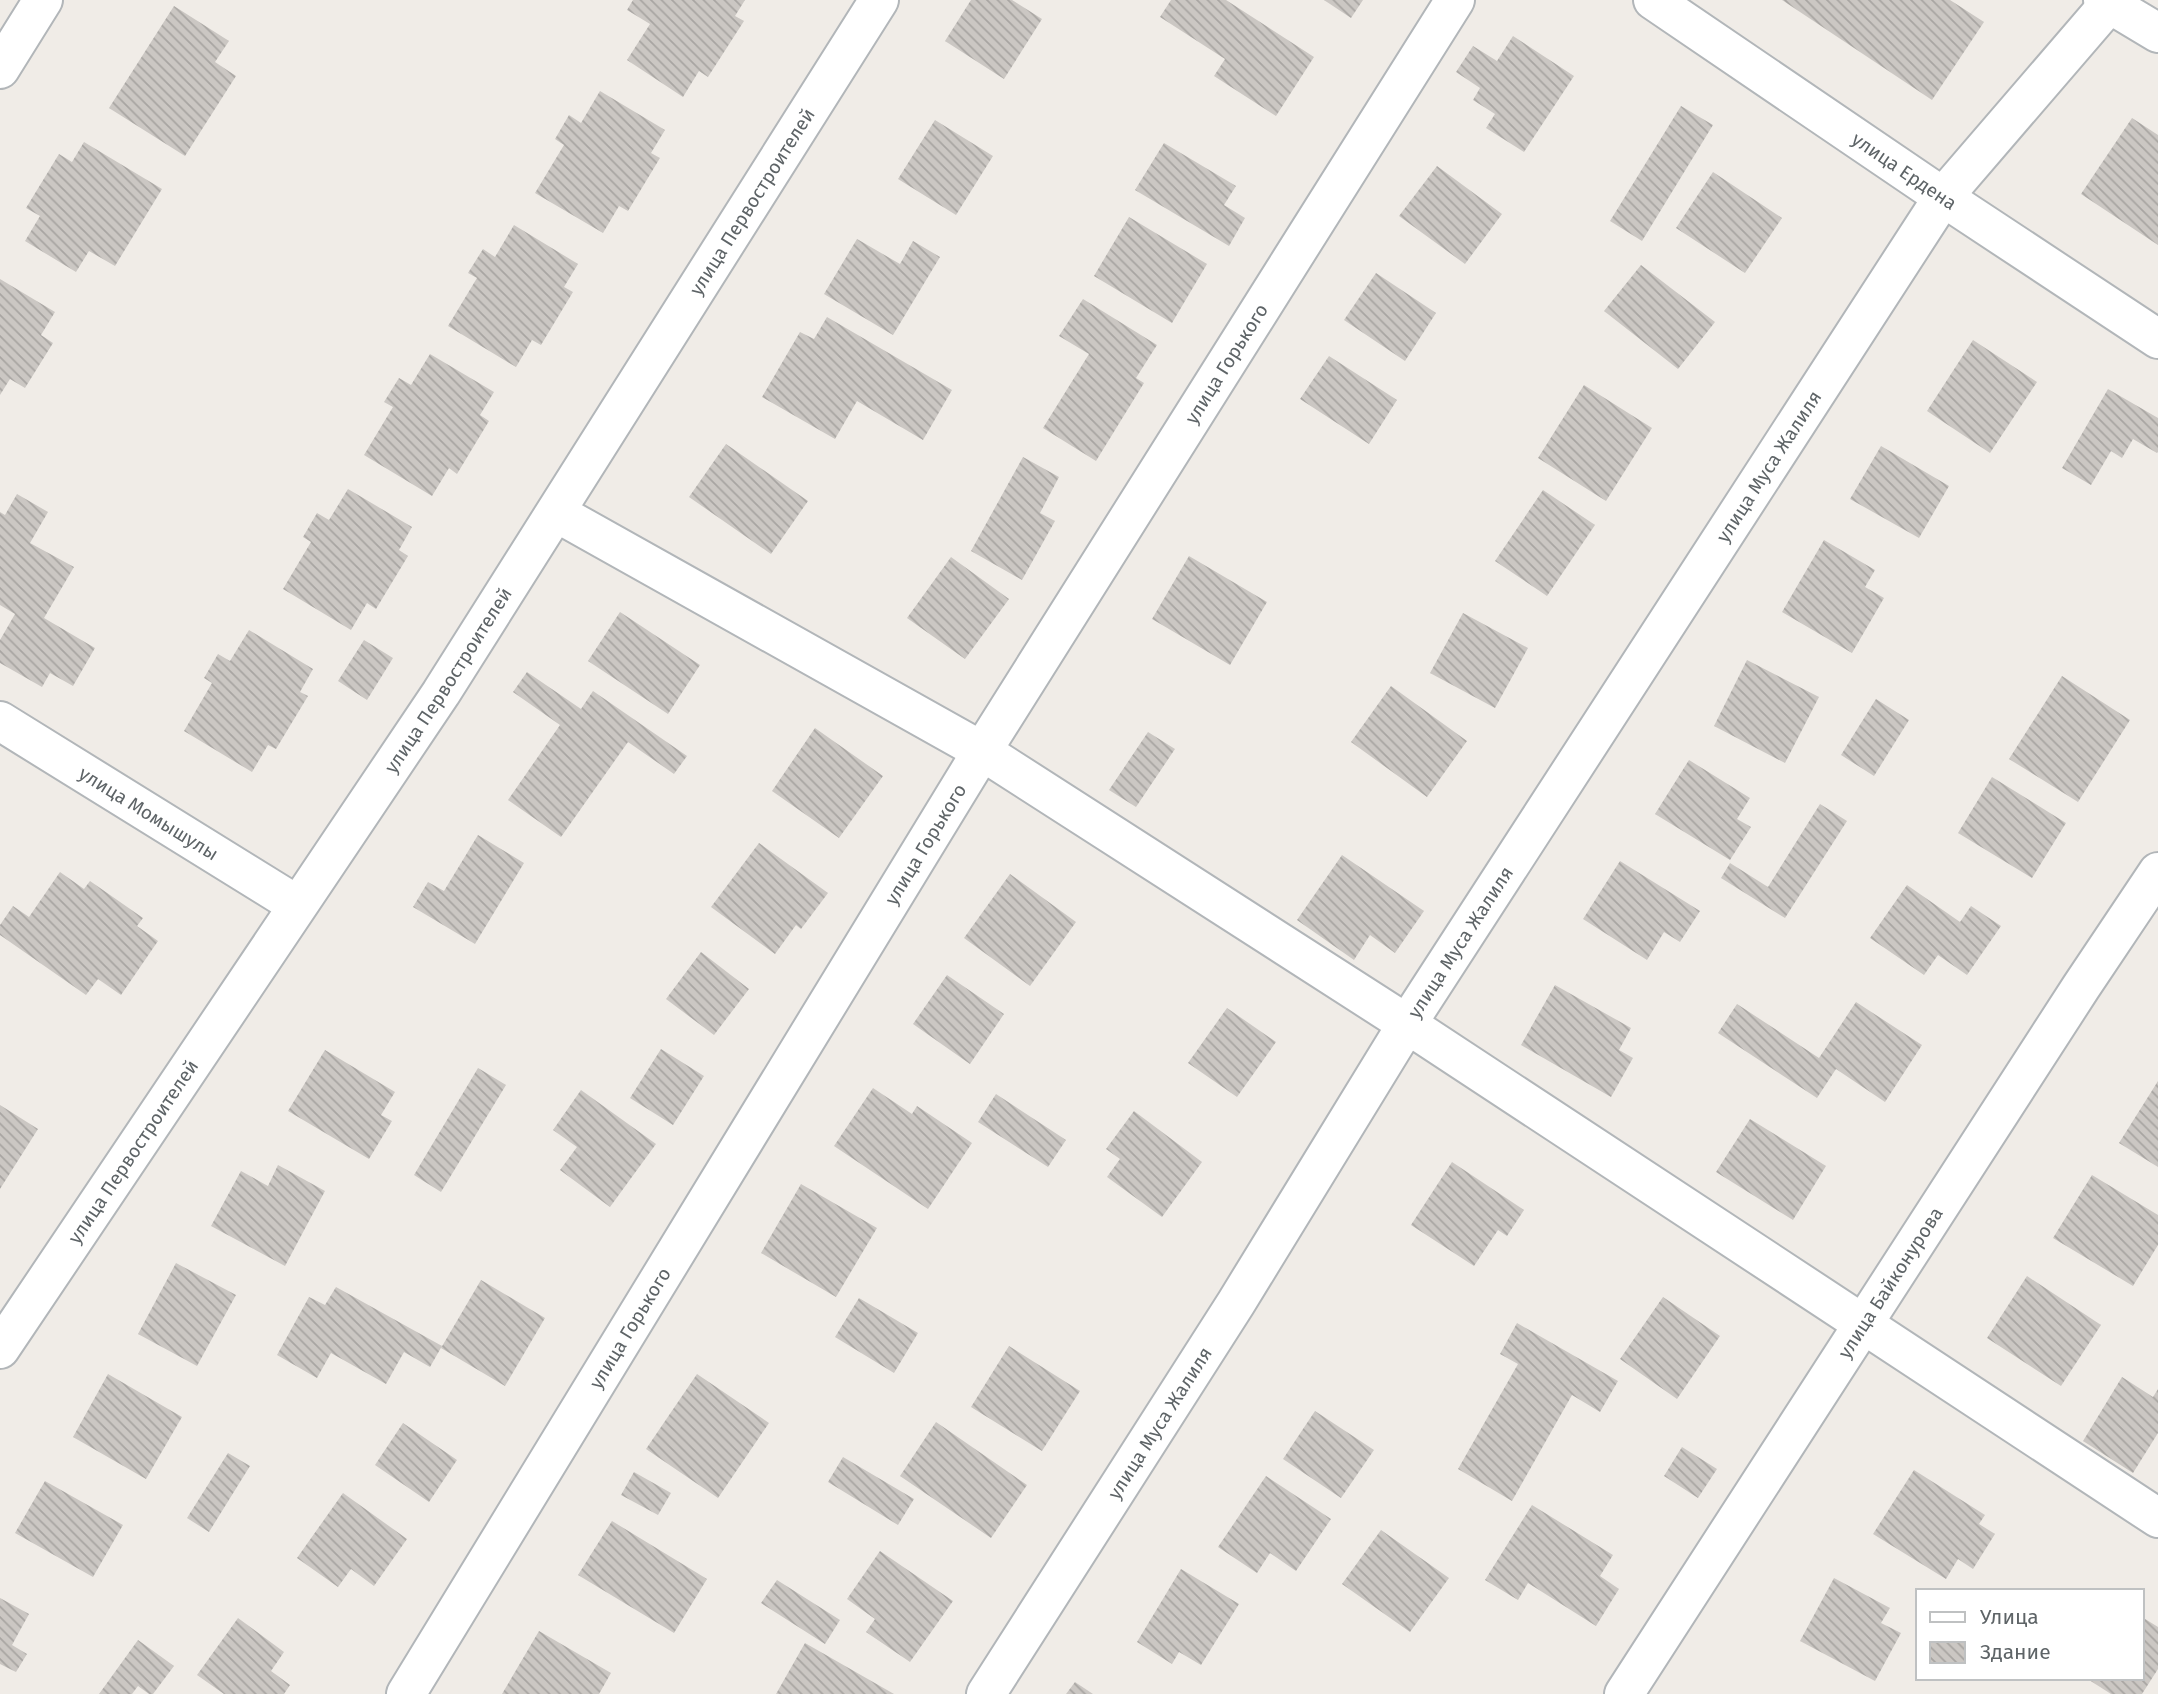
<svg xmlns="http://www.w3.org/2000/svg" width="2158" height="1694" font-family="'Fira Sans',sans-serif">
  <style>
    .building { fill: url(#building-back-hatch) }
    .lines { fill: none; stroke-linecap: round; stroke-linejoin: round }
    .minor-casing { stroke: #b2b6b9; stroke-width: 42 }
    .minor { stroke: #fff; stroke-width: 38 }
    .labels { text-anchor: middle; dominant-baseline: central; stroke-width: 5; stroke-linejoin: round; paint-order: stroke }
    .street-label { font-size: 19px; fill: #5e6467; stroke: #fff }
  </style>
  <defs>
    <pattern id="building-back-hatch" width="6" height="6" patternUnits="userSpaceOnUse" patternTransform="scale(1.75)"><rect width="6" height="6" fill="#cbc7c3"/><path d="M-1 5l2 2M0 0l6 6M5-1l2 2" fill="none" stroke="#a8a5a2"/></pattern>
  </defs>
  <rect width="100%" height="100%" fill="#f0ece7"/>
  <path class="building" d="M633 0H745L735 16 744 21 708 77 699 71 683 97 627 60 650 24 627 10Z
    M971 0H1012L1042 19 1004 79 945 41Z
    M1171 0H1226L1314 57 1276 116 1214 76 1225 59 1160 17Z
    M1324 0H1363L1351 18Z
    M1782 0H1950L1984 22 1932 100Z
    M174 6 229 41 215 62 236 76 185 156 109 108Z
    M1513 36 1574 76 1524 152 1486 128 1495 114 1473 100 1480 88 1456 72 1473 46 1497 61Z
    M600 91 665 130 651 153 660 158 628 211 619 206 603 233 535 193 564 145 555 139 569 115 581 123Z
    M1681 106 1713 125 1642 241 1610 221Z
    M2132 118 2158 135V245L2081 194Z
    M935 120 993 156 956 215 898 179Z
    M84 142 162 189 115 266 89 251 76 272 25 241 40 216 26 208 59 154 72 162Z
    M1164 143 1236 186 1224 205 1245 218 1229 246 1135 190Z
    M1437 166 1502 214 1465 264 1399 216Z
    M1713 172 1782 218 1745 273 1676 228Z
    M1129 217 1207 264 1172 323 1094 276Z
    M514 225 578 264 564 287 573 292 541 345 532 340 516 367 448 326 477 278 468 273 483 249 495 257Z
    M857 239 900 264 913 241 940 257 893 335 824 294Z
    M1641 265 1715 322 1678 369 1604 311Z
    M1376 273 1436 313 1405 361 1344 320Z
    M0 279 55 312 41 335 53 343 25 388 10 379 0 395Z
    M1083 299 1157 345 1136 378 1144 383 1096 461 1043 428 1089 354 1059 336Z
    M827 317 952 390 923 440 857 401 835 439 762 397 800 332 814 339Z
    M1973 340 2037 382 1990 453 1927 411Z
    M430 354 494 392 480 415 489 421 457 474 449 468 432 496 364 455 393 407 384 402 399 378 411 385Z
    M1329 356 1397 400 1369 444 1300 399Z
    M1584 385 1652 428 1606 501 1538 458Z
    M2108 389 2158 418V452L2157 453 2133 439 2122 458 2111 451 2091 485 2062 468Z
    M726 444 808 501 771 554 689 497Z
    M1881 446 1949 486 1919 538 1850 499Z
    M1023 457 1059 477 1040 513 1055 521 1022 580 971 551Z
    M348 489 412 527 399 550 408 556 376 609 367 603 351 630 283 589 311 542 303 537 317 513 329 520Z
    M1543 490 1595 525 1547 596 1495 561Z
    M17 494 48 512 30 543 74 567 44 618 95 648 73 686 50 673 42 687 0 663V640L15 614 0 605V512L5 515Z
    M1824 540 1875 570 1865 587 1884 598 1852 653 1782 612Z
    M1189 556 1267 602 1230 665 1152 619Z
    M951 557 1009 599 965 659 907 618Z
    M620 612 700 665 668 714 588 661Z
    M1463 613 1528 648 1495 708 1430 673Z
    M249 630 313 669 300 692 308 696 276 749 268 745 252 772 184 731 212 683 204 678 218 654 230 661Z
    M364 640 393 658 367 700 338 681Z
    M1747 660 1819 697 1785 763 1714 726Z
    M527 672 581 709 593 691 687 756 674 774 628 742 561 837 508 800 560 725 513 692Z
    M2062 676 2130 720 2078 802 2009 759Z
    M1391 686 1467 741 1427 797 1351 742Z
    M1876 699 1909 720 1874 776 1841 755Z
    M815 728 883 776 839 838 772 791Z
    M1148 732 1175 749 1136 807 1109 790Z
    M1689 760 1750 798 1737 819 1751 827 1730 860 1655 814Z
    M1992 777 2066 823 2032 878 1958 833Z
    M1820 804 1847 821 1785 918 1721 878 1730 863 1768 887Z
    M478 835 524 863 475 944 413 907 428 882 444 891Z
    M759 843 828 893 801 929 796 925 775 954 711 907Z
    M1342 855 1424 911 1395 953 1370 935 1354 960 1297 920Z
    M1620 861 1700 911 1680 942 1664 932 1647 960 1583 919Z
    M60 872 84 889 90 881 143 918 137 926 158 941 121 995 98 979 86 995 0 935V925L13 906 29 917Z
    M1010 874 1076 922 1030 986 964 938Z
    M1907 885 1960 922 1971 906 2001 926 1967 975 1938 955 1924 975 1870 938Z
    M701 952 749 989 714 1035 666 999Z
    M947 975 1004 1014 970 1064 913 1024Z
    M1555 985 1631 1028 1619 1050 1633 1058 1611 1097 1521 1045Z
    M1856 1002 1922 1045 1885 1102 1836 1069 1817 1098 1718 1033 1737 1004 1819 1058Z
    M1227 1008 1276 1042 1237 1097 1188 1063Z
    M661 1049 704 1076 673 1125 630 1098Z
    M325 1050 395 1092 381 1115 392 1121 369 1159 288 1111Z
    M478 1068 506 1085 441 1192 414 1175Z
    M2158 1081V1167L2119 1143Z
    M873 1088 912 1114 917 1106 972 1143 928 1209 834 1146Z
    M581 1090 656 1144 610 1207 560 1170 577 1147 553 1130Z
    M996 1094 1066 1140 1048 1167 978 1122Z
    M0 1105 38 1129 0 1189Z
    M1134 1111 1202 1162 1162 1217 1107 1177 1120 1159 1106 1149Z
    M1750 1119 1826 1166 1793 1220 1716 1172Z
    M1452 1162 1524 1210 1507 1236 1498 1230 1474 1266 1411 1225Z
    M278 1165 325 1191 285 1266 211 1226 241 1171 268 1186Z
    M2092 1175 2158 1215V1245L2133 1286 2053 1238Z
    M801 1184 877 1228 836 1297 761 1253Z
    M176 1263 236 1295 197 1366 138 1334Z
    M2027 1276 2101 1325 2061 1386 1987 1338Z
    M481 1280 545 1318 505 1386 441 1348Z
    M336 1287 442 1346 430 1367 404 1352 386 1384 331 1353 317 1378 277 1355 309 1297 325 1305Z
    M1663 1297 1720 1336 1677 1399 1620 1359Z
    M859 1298 918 1333 894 1373 835 1337Z
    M1517 1323 1618 1381 1600 1412 1572 1395 1512 1501 1458 1469 1518 1364 1500 1354Z
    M1009 1346 1080 1391 1042 1451 971 1407Z
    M108 1374 182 1417 146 1479 73 1437Z
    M697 1374 769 1423 718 1498 646 1449Z
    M2122 1377 2153 1397 2158 1389V1433L2133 1473 2083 1441Z
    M1315 1411 1374 1450 1341 1498 1283 1459Z
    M936 1422 1027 1485 991 1538 900 1476Z
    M403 1423 457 1460 429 1502 375 1465Z
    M1682 1447 1717 1469 1698 1498 1664 1476Z
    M228 1453 250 1466 209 1532 187 1518Z
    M843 1457 914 1499 898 1525 828 1482Z
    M1914 1470 1985 1515 1979 1524 1995 1534 1973 1569 1958 1559 1946 1579 1873 1534Z
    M634 1472 671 1493 658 1515 621 1495Z
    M1266 1476 1331 1519 1296 1571 1270 1553 1257 1573 1218 1547Z
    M45 1481 123 1525 93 1577 15 1533Z
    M343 1493 407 1539 374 1586 351 1569 338 1587 297 1558Z
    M1532 1505 1613 1555 1600 1576 1619 1589 1596 1626 1528 1583 1518 1600 1485 1580Z
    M612 1521 707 1579 674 1633 578 1575Z
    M1381 1530 1449 1578 1410 1632 1342 1584Z
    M880 1551 953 1601 910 1662 866 1632 875 1619 847 1599Z
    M1181 1569 1239 1604 1201 1665 1179 1652 1172 1664 1137 1642Z
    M1834 1578 1890 1608 1881 1623 1901 1633 1875 1681 1800 1641Z
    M777 1580 840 1620 825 1644 761 1603Z
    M0 1598 29 1614 12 1645 27 1654 16 1672 0 1664Z
    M2142 1617 2158 1627V1669L2142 1694H2111L2086 1678H2142Z
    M238 1618 284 1652 271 1671 290 1685 284 1694H224L197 1675Z
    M539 1631 611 1673 599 1694H502Z
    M138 1640 174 1666 153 1694H149L138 1686 132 1694H99Z
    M805 1643 894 1694H776Z
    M1075 1682 1093 1694H1066Z"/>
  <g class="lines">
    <defs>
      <g id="minor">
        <path id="s1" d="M1653 0 1943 197 2158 339"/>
        <path d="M2103 0 2158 33"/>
        <path d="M0 69 43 0"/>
        <path d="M557 513 982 751 1407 1024 2158 1518"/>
        <path id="s2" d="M0 721 297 905"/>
        <path id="s3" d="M0 1349 441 693 879 0"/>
        <path id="s4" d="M406 1694 982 751 1455 0"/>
        <path id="s5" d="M986 1694 1236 1303 1407 1024 1943 197 2109 4"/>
        <path id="s6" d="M1624 1694 2081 987 2158 872"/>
      </g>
    </defs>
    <use href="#minor" class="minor-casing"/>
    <use href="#minor" class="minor"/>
  </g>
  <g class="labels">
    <g class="street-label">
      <text stroke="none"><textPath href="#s1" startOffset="304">улица Ердена</textPath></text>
      <text stroke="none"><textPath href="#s3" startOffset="1372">улица Первостроителей</textPath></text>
      <text stroke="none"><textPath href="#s4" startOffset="1563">улица Горького</textPath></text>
      <text stroke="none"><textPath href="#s5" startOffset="1456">улица Муса Жалиля</textPath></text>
      <text stroke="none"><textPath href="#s3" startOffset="805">улица Первостроителей</textPath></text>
      <text stroke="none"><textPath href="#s2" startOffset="175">улица Момышулы</textPath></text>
      <text stroke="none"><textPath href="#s4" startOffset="996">улица Горького</textPath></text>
      <text stroke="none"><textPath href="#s5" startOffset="889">улица Муса Жалиля</textPath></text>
      <text stroke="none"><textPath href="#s3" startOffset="238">улица Первостроителей</textPath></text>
      <text stroke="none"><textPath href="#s6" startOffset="490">улица Байконурова</textPath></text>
      <text stroke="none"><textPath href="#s4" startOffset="429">улица Горького</textPath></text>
      <text stroke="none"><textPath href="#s5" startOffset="322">улица Муса Жалиля</textPath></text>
    </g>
  </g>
  <rect x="1916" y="1589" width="228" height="91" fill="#ffffff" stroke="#bfc1c2" stroke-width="2"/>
  <rect x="1930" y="1612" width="35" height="10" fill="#ffffff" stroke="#bfc1c2" stroke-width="2"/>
  <text x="1980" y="1624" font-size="21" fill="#5e6467">Улица</text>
  <rect x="1930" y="1642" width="35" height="21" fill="url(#building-back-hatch)" stroke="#bfc1c2" stroke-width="2"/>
  <text x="1980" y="1659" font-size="21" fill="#5e6467">Здание</text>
</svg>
